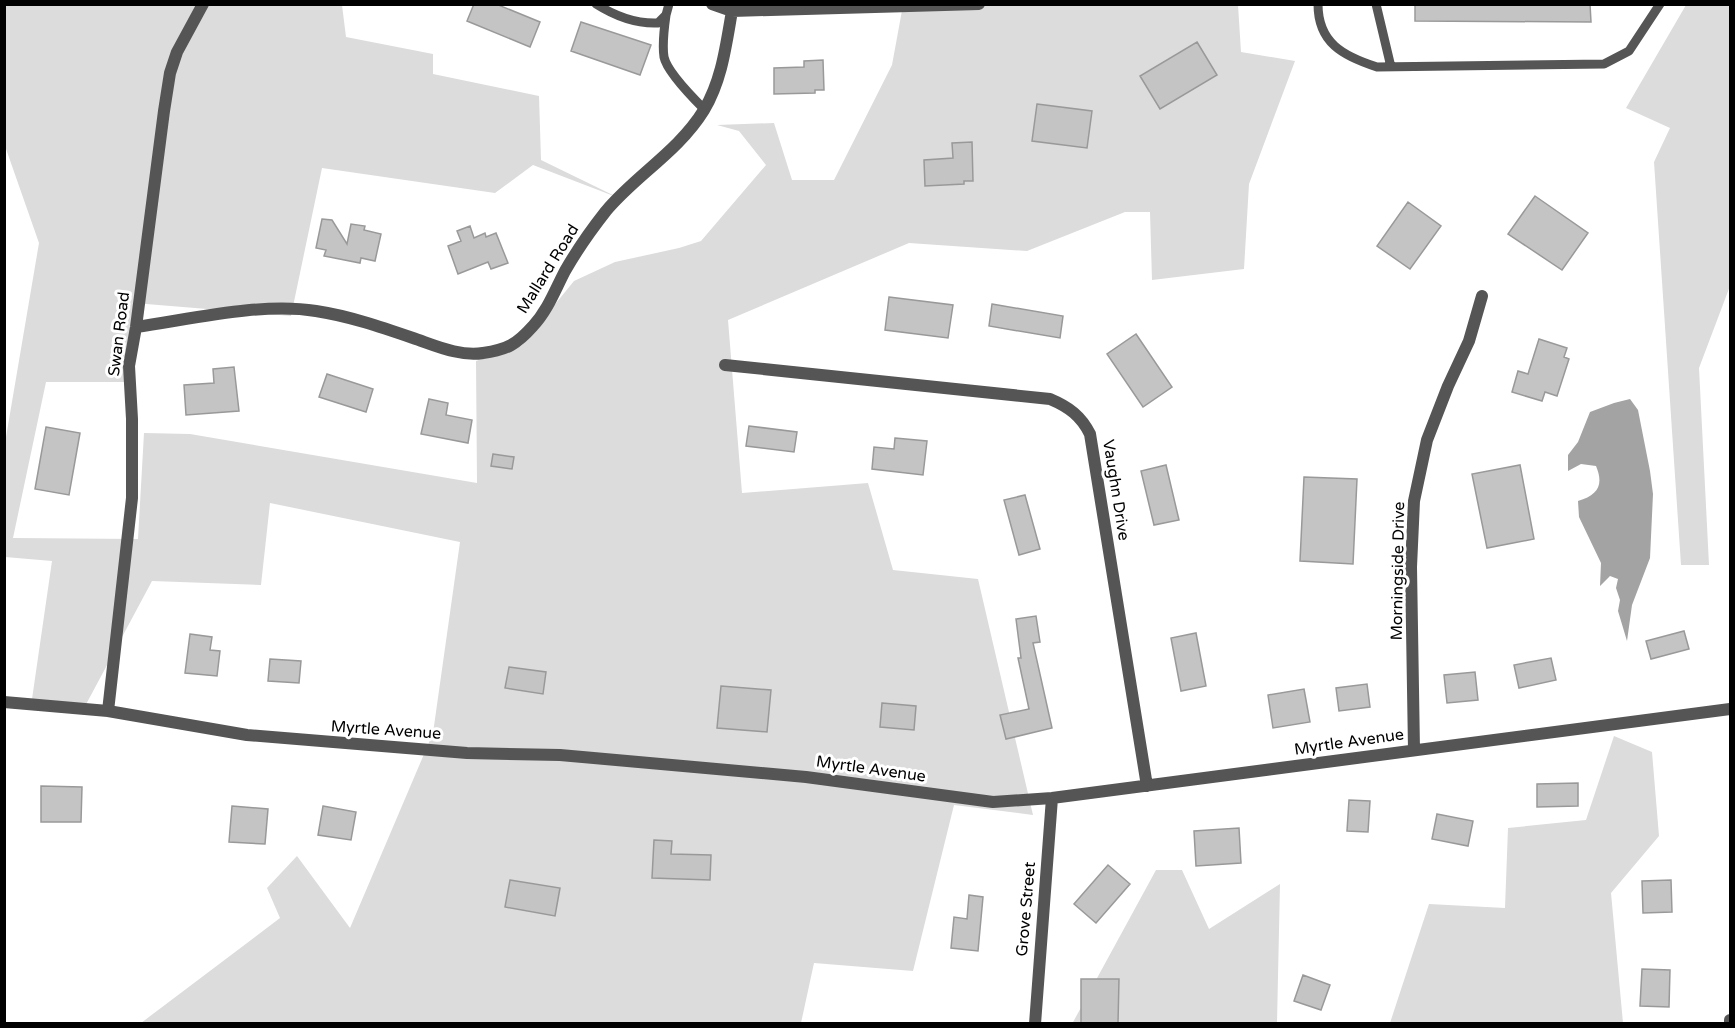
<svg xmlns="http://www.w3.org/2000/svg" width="1735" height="1028" font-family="'Varela Round',sans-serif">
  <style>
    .green { fill: #dcdcdc }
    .water { fill: #a3a3a3 }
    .building { fill: #c4c4c4; stroke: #999; stroke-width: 1.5 }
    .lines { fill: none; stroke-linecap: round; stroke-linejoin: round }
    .service { stroke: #555; stroke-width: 9 }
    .minor { stroke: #555; stroke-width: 12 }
    .labels { text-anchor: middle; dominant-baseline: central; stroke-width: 6; stroke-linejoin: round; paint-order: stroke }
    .street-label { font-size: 16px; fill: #000; stroke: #fff }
  </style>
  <rect width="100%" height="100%" fill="#fff"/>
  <path class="green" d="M4 5H342L346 37 433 54V74L539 96 541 160 619 198 533 165 495 193 322 168 291 316 134 303 124 382H46L13 538 138 539 144 433 190 434 477 483 476 361 521 346 574 281 615 262 679 248 701 241 766 165 739 131 717 125 774 123 792 180H834L892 65 903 5H1238L1241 52 1295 61 1249 184 1244 269 1152 280 1150 212H1125L1027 251 909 243 728 320 742 493 868 483 893 570 978 579 1033 815 954 805 913 971 814 963 801 1023H141L280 918 267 888 297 856 350 928 433 733 460 542 270 503 261 585 152 581 83 710 31 706 52 561 5 557V443L39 243 5 146Z
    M1686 5H1730V286L1699 368 1709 565H1681L1654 162 1670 128 1626 108Z
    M1614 736 1652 752 1659 836 1611 893 1623 1023H1390L1429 904 1505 908 1508 828 1586 820Z
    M1156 870H1182L1209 929 1280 884 1277 1023 1072 1024Z"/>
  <path class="water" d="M1630 399 1638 410 1650 471 1653 494 1650 558 1632 605 1627 641 1618 611 1620 600 1616 588 1618 579 1610 576 1600 586 1601 563 1579 517 1578 501C1598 495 1604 485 1596 466L1581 464 1568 471V455L1578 442 1590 412 1614 403Z"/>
  <path class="building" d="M474 4H496L540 22 530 47 467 21Z
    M1415 4H1590L1591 22 1415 21Z
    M581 22 651 45 640 75 571 51Z
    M1197 42 1217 75 1160 109 1140 76Z
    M823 60 824 90H815V93L774 94V68L804 67V61Z
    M1037 104 1092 111 1087 148 1032 141Z
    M972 142 973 181H964V184L925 186 924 160 953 158 952 143Z
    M1535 196 1588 233 1562 270 1508 234Z
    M1408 202 1441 226 1410 269 1377 246Z
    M322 219 332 220 347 244 351 224 365 226 364 230 381 234 375 261 361 258 360 263 324 256 326 250 316 248Z
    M470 226 474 238 485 233 486 237 496 233 508 263 491 269 488 262 458 274 448 246 461 241 457 231Z
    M889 297 953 305 948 338 885 330Z
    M992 304 1063 316 1060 338 989 326Z
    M1136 334 1172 387 1143 407 1107 354Z
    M1539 339 1567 348 1564 357 1569 359 1557 396 1545 392 1542 401 1512 392 1518 371 1528 374Z
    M234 367 239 411 186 415 184 385 214 383 213 369Z
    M327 374 373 389 366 412 319 397Z
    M429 399 448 403 446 415 472 420 468 443 421 434Z
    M749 426 797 432 794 452 746 446Z
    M46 427 80 433 69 495 35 489Z
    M895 438 927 441 923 475 872 469 874 447 894 449Z
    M493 454 514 457 512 469 491 466Z
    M1166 465 1179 520 1154 525 1141 471Z
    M1520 465 1534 539 1487 548 1472 474Z
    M1304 477 1357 479 1353 564 1300 561Z
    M1025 495 1040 549 1019 555 1004 500Z
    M1036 616 1040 642 1033 643 1052 728 1006 739 1000 715 1029 709 1018 658H1021L1016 619Z
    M1684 631 1689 649 1651 659 1646 641Z
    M1196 633 1206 686 1181 691 1171 638Z
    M190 634 212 637 210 650 220 651 217 676 185 673Z
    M1551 658 1556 680 1519 688 1514 665Z
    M270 659 301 661 299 683 268 681Z
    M509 667 546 672 543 694 505 688Z
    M1475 672 1478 700 1447 703 1444 675Z
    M1367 684 1370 707 1339 711 1336 688Z
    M721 686 771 690 767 732 717 728Z
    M1304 689 1310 722 1273 728 1268 695Z
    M882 703 916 706 914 730 880 727Z
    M1578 783V806L1537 807V784Z
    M41 786 82 787 81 822H41Z
    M1349 800 1370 801 1368 832 1347 831Z
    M232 806 268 809 265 844 229 842Z
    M323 806 356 812 351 840 318 835Z
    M1437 814 1473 821 1468 846 1432 839Z
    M1239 828 1241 863 1196 866 1194 831Z
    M654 840 672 841 671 854 711 855 710 880 652 878Z
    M1108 865 1130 884 1096 923 1074 904Z
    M510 880 560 888 555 916 505 907Z
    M1671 880 1672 912 1643 913 1642 881Z
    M969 895 983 897 978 951 951 948 954 917 967 919Z
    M1642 969 1670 970 1669 1007 1640 1006Z
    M1303 975 1330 985 1321 1010 1294 1001Z
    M1081 979H1119L1118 1023H1081Z"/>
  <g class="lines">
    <path class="service" d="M596 4C615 16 636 24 658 23L666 15 669 4
      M1318 4C1318 43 1343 56 1377 67L1604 64 1629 51 1660 4
      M1376 4 1391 67
      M666 15C664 29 662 44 664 57 667 72 693 98 704 109"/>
    <path class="minor" d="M712 4 732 11 979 4
      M136 327C192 319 262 302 316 311 349 316 381 327 413 338 434 345 460 357 483 353 507 350 517 344 533 326 548 310 555 290 565 271 577 250 591 230 606 211 636 175 678 152 704 110 722 80 726 45 732 11
      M725 365 1050 399C1069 407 1081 416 1090 434L1147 786
      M4 702 108 711 247 735 467 753 560 755 806 777 993 802 1052 798 1730 709
      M108 711 132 498V419L129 366 136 327 164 111 170 73 177 52 203 4
      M1414 750 1411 567 1414 501 1427 440 1448 386 1469 341 1482 296
      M1035 1024 1052 798
      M1730 1024V1020"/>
  </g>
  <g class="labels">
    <g class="street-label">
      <text transform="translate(548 269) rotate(-58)">Mallard Road</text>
      <text transform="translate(119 334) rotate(-83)">Swan Road</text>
      <text transform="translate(1116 490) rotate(81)">Vaughn Drive</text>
      <text transform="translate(1398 571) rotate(-89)">Morningside Drive</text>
      <text transform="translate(386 730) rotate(4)">Myrtle Avenue</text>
      <text transform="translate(1349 742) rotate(-8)">Myrtle Avenue</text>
      <text transform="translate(871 769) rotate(8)">Myrtle Avenue</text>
      <text transform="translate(1026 909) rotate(-85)">Grove Street</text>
    </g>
  </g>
  <rect width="1735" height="1028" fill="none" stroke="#000000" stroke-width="12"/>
</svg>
